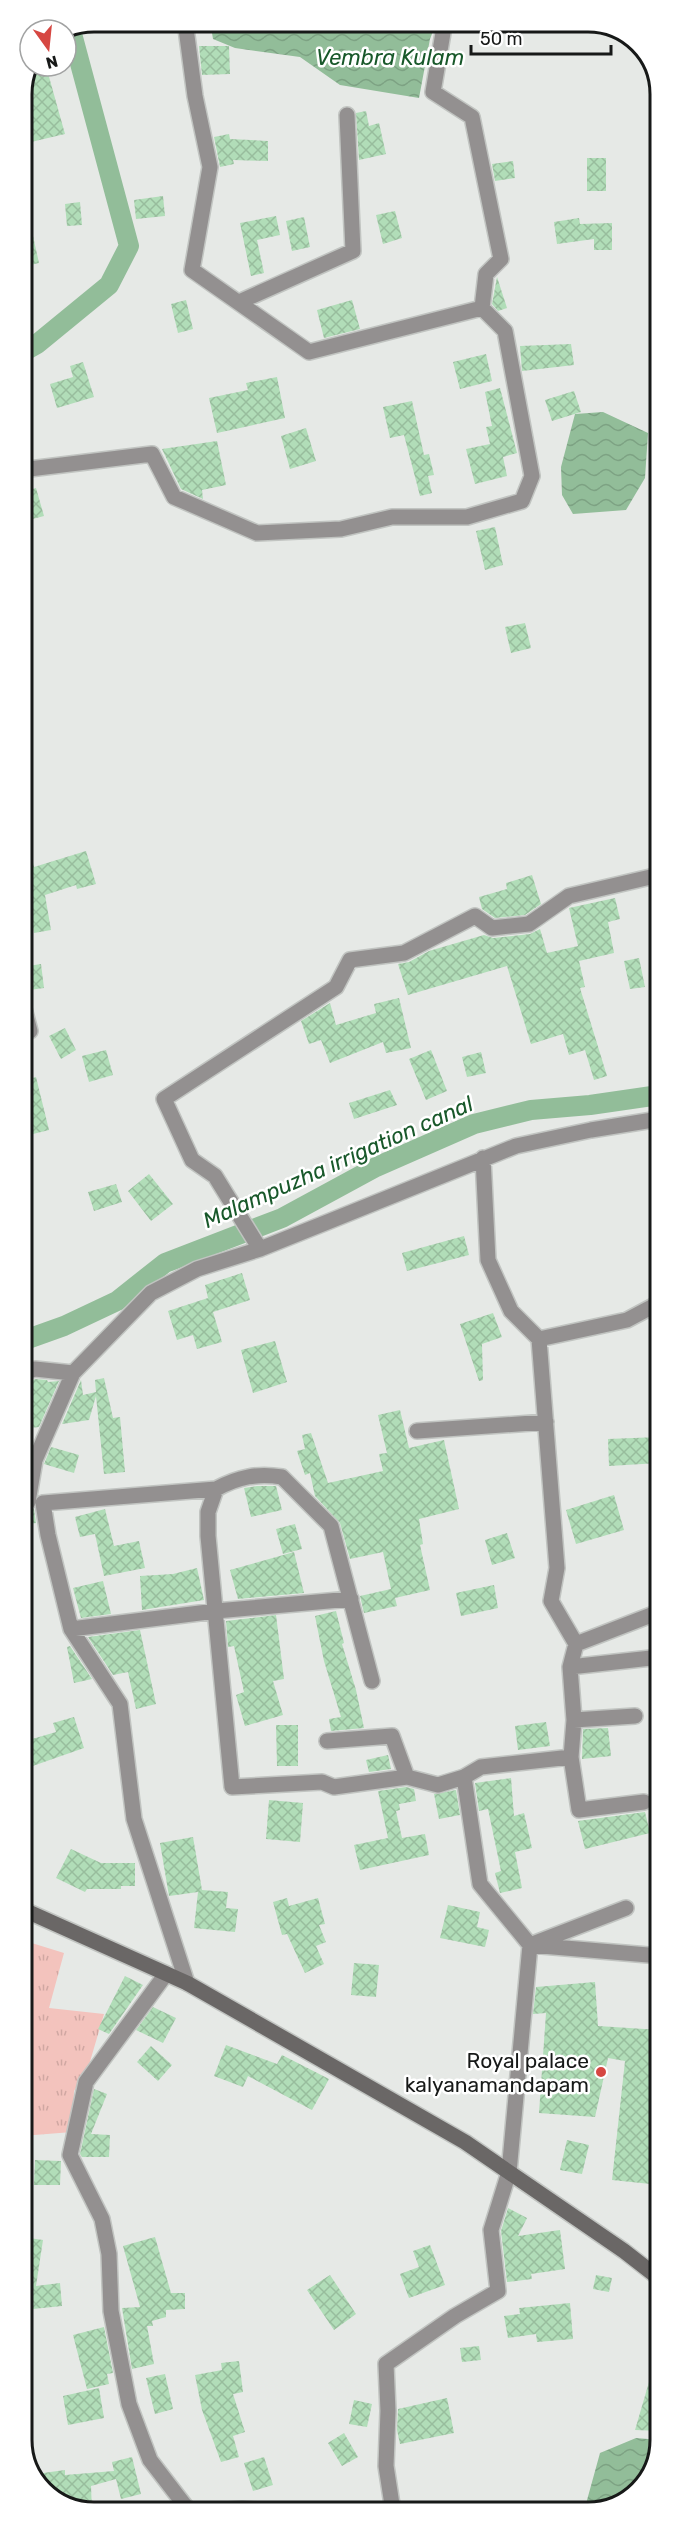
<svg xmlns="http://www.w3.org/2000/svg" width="681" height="2533" font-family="Rubik,sans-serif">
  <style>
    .grass { fill: url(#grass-tufts) }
    .water { fill: url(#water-waves) }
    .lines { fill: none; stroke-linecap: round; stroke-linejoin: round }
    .canal { stroke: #92bd99; stroke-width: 20 }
    .building { fill: url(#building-cross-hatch) }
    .street-casing { stroke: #c1c4c1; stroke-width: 18 }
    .secondary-casing { stroke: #c1c4c1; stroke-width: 18 }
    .street { stroke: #939090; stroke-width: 15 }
    .secondary { stroke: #6a6766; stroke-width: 15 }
    .poi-dot { fill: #d64742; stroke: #fff; stroke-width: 2 }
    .labels { text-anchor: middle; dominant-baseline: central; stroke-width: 5; stroke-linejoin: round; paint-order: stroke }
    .poi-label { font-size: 21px; fill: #171918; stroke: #fff; text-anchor: end }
    .water-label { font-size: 22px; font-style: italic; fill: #18582a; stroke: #fff }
    .rim { fill: none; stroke: #171918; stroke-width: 3 }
  </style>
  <defs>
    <pattern id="grass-tufts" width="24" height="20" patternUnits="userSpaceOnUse" patternTransform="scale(1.5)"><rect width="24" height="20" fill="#f3c3bd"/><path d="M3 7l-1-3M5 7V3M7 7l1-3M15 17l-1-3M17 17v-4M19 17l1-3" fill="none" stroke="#d0a7a2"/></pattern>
    <pattern id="water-waves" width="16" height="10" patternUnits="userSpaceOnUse" patternTransform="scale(1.5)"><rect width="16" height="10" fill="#92bd99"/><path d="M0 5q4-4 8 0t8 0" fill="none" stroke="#7da283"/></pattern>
    <pattern id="building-cross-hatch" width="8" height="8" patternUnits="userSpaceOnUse" patternTransform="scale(1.5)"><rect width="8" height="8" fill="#b1ddb8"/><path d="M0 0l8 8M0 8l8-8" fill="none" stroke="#98bd9d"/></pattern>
  </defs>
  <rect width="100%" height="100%" fill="#e6e9e6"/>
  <path class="grass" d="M22 1940 64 1953 49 2008 104 2014 89 2065 74 2091 72 2132 22 2136Z"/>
  <path class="water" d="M210 21H437L430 39 419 98 340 85 300 57 235 48 213 39Z
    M603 412 648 433 645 478 626 510 573 514 562 495 561 467 575 414Z
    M636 2438 660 2440 642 2487 602 2511H584L600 2453Z"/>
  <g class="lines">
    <path class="canal" d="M21 353 37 344 109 285 129 246 71 30
      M22 1341 64 1326 117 1301 165 1263 282 1218 376 1167 474 1124 531 1110 590 1105 659 1095"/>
  </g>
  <path class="building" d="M199 46H229L230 74 202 75Z
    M32 66H46L65 134 31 142 21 93Z
    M366 111 369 126 379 123 386 154 359 160 356 113Z
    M229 134 230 139 268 141V161L233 160 234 164 220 167 214 137Z
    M587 158H606V191H587Z
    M513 161 515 178 495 181 492 164Z
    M163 196 165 216 136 219 134 200Z
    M80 202 82 225 67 226 65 204Z
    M27 209 39 263 21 267V210Z
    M395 211 402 238 383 244 376 215Z
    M276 216 280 235 257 240 264 273 251 276 240 223Z
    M304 217 310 247 292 251 286 221Z
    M579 218 580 224 612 223V250H594V239L557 244 554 222Z
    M497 277 507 308 498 311 492 304Z
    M186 300 193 329 178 333 171 304Z
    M352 300 360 329 324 338 317 310Z
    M571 344 574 365 522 371 520 346Z
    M486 354 492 381 460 389 453 362Z
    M83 362 94 397 57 408 50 384 73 377 70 366Z
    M277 377 285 418 217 433 209 398 248 390 246 383Z
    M500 388 517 453 503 457 507 476 475 484 466 449 490 444 486 427 492 426 485 392Z
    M574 391 581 412 552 421 545 400Z
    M412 401 424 455 429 454 434 475 428 476 432 493 420 496 404 435 390 438 383 407Z
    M306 428 316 461 290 469 281 436Z
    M217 441 226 485 202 490 203 499 181 489 162 449Z
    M36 488 44 516 21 522V492Z
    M495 527 503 565 485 570 476 531Z
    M525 623 531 648 511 653 505 627Z
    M28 841 34 867 86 851 96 884 77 889 76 885 45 895 51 930 34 933 26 887 21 888V842Z
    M532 875 541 904 525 915 495 918 482 909 479 897 507 889 506 883Z
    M615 898 620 919 608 922 614 953 579 961 585 987 580 988 607 1076 594 1080 585 1050 569 1055 563 1034 531 1044 507 966 408 995 398 964 409 962 429 951 484 935 493 938 530 934 540 929 547 953 578 946 569 908Z
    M639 958 645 987 630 989 624 961Z
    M41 964 44 988 22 991V967Z
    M399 998 411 1048 386 1053 383 1042 330 1063 321 1040 309 1044 301 1021 330 1003 336 1025 376 1013 374 1004Z
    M65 1028 76 1050 61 1059 49 1036Z
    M106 1050 113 1075 89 1082 82 1056Z
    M431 1050 447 1091 426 1100 409 1059Z
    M481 1052 486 1073 467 1077 462 1057Z
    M36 1077 49 1130 29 1135 22 1104V1081Z
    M390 1090 397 1105 354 1119 349 1103Z
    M149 1174 173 1204 151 1221 128 1191Z
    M116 1184 122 1202 94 1211 88 1192Z
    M464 1236 469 1255 407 1271 402 1253Z
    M242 1273 250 1300 213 1312 222 1342 197 1349 193 1335 177 1340 168 1311 208 1298 205 1285Z
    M493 1313 502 1337 482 1344 483 1380 479 1381 460 1324Z
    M275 1341 287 1382 253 1393 241 1350Z
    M104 1378 113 1418 120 1417 125 1472 104 1474 96 1396 89 1420 62 1424 81 1380 83 1395 96 1392 95 1380Z
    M36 1379 47 1380 48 1382 59 1381 39 1427 22 1429V1383Z
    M400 1410 409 1448 444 1440 459 1509 419 1519 423 1544 420 1545 430 1590 395 1598 397 1606 364 1613 360 1596 391 1589 383 1552 350 1559 340 1523 315 1496 310 1473 305 1475 297 1451 305 1449 302 1435 311 1433 328 1483 383 1471 379 1454 387 1453 378 1415Z
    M659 1437V1463L609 1466 608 1439Z
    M51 1447 79 1455 74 1473 44 1464Z
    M257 1486H276L282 1510 251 1517 244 1488Z
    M614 1495 624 1530 576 1544 566 1510Z
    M34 1509 36 1523 22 1525V1511Z
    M105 1509 114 1546 139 1541 145 1568 104 1576 95 1534 80 1537 75 1517Z
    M295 1524 302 1549 283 1554 276 1529Z
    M507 1533 515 1558 492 1565 485 1540Z
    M294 1552 304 1593 238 1599 230 1570Z
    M197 1568 204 1600 142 1610 140 1576 173 1574Z
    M103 1581 111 1614 81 1618 73 1588Z
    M494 1585 498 1608 461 1616 456 1593Z
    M336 1611 344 1643 342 1644 356 1690 364 1728 331 1731 329 1719 341 1717 324 1661 315 1616Z
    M276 1615 284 1679 273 1681 283 1715 245 1726 236 1695 244 1692 234 1646 228 1647 226 1621Z
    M140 1630 156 1704 136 1709 128 1672 113 1675 88 1637Z
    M70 1646 92 1679 74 1683 67 1647Z
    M74 1717 84 1748 27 1768 22 1742 56 1732 53 1723Z
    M546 1722 550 1746 518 1750 515 1726Z
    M276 1725H298V1766H277Z
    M608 1728 611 1756 582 1759 583 1729Z
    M388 1755 391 1769 369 1772 366 1760Z
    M511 1778 514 1816 524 1813 532 1848 515 1852 522 1888 500 1893 495 1873 501 1871 488 1809 479 1811 475 1783Z
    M406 1787 414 1789 416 1801 399 1804 400 1810 396 1811 402 1838 425 1834 429 1855 360 1870 354 1845 388 1838 378 1791Z
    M456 1790 460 1815 439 1819 434 1794Z
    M269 1800 303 1803 300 1842 266 1839Z
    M645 1812 650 1833 585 1849 578 1821Z
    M193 1837 202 1890 228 1892 226 1908 238 1909 235 1932 194 1928 198 1892 169 1896 160 1843Z
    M71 1849 101 1863H135V1886H121V1889H87L85 1892 56 1878Z
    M287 1898 289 1906 318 1898 325 1924 319 1925 326 1942 316 1946 324 1964 305 1973 287 1934 282 1935 273 1902Z
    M448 1905 480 1912 477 1927 489 1930 485 1947 440 1938Z
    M354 1963 379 1965 376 1997 351 1995Z
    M125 1976 143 1985 109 2034 98 2029Z
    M595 1982 598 2026 660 2030V2185L612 2180 625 2061 608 2058 595 2117 539 2113 546 2013 533 2014 536 1987Z
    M153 2007 176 2018 163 2043 136 2030Z
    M226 2045 277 2064 282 2055 329 2079 312 2110 248 2076 243 2087 214 2076Z
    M151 2046 172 2065 158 2081 137 2062Z
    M94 2089 107 2094 91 2134 110 2135 109 2157H82L80 2154Z
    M567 2140 589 2145 582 2174 560 2170Z
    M35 2160 61 2161 60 2185H34Z
    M508 2208 527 2218 518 2236 560 2230 565 2269 531 2274 532 2279 507 2282 501 2231Z
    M22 2237 43 2240 36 2286 60 2283 62 2306 33 2309 31 2319H22Z
    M155 2237 171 2293H185V2309L166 2310V2317L152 2321 153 2326H147L154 2364 132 2369 122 2308 140 2307 123 2246Z
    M430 2245 445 2285 409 2298 400 2274 419 2267 413 2251Z
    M330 2275 356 2314 334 2330 307 2290Z
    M596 2275 612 2278 609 2292 593 2289Z
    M570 2303 573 2339 537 2342 536 2334 508 2338 504 2316 520 2314 519 2308Z
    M104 2327 113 2373 107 2374 109 2384 87 2389 73 2335Z
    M479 2346 481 2360 462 2362 460 2348Z
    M656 2358H660V2431L635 2430Z
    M239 2361 243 2392 233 2394 245 2432 233 2436 239 2457 221 2462 202 2410 195 2375 222 2370 221 2363Z
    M165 2374 173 2409 155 2414 146 2378Z
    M99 2388 104 2418 68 2425 63 2396Z
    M447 2398 454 2433 400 2444 397 2430 398 2409Z
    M354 2400 372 2404 367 2427 349 2424Z
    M344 2433 358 2457 342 2466 328 2443Z
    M132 2457 141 2494 121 2499 116 2479 91 2486 92 2512H88L46 2494 43 2473 65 2470V2475L114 2471 112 2462Z
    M264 2457 273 2485 253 2491 244 2463Z"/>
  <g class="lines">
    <defs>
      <path id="street" d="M185 21 195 96 210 167 192 270 309 352 482 308
        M239 302 353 251 347 115
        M21 470 152 454 174 497 257 533 341 529 392 517H467L522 501 532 476 505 331 482 308 486 274 501 259 472 117 433 92 445 21
        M22 1001 30 1031
        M483 1158 488 1260 511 1311 539 1339
        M260 1249 215 1176 192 1160 164 1099 336 987 350 960 404 953 475 916 492 928 529 924 569 896 659 875
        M22 1373 35 1369 73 1373 151 1293 197 1269 260 1249 330 1221 516 1146 591 1130 659 1119
        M417 1431 546 1422
        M28 1502 35 1460 73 1373
        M71 1629 216 1611 351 1599
        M576 1644 551 1601 557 1568 539 1339 627 1320 659 1303
        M570 1667 576 1644 659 1612
        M372 1681 331 1526 282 1477C257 1473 238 1477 216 1489L208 1512V1536L232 1787 322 1782 334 1787 407 1777 438 1785 464 1777 481 1767 571 1757 574 1720 635 1716
        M574 1720 570 1667 660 1657
        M327 1741 392 1736 407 1777
        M571 1757 579 1810 644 1802
        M464 1777 480 1884 530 1945 660 1956
        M166 1974 86 2082 70 2155 102 2219 109 2254 111 2311 129 2404 150 2460 190 2512
        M187 1983 134 1819 120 1704 71 1629 48 1535 43 1503 216 1489
        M393 2511 386 2466 388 2411 386 2364 455 2316 498 2291 491 2230 509 2172 530 1945 626 1908
        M201 2512 242 2509 271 2511"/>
      <path id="secondary" d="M22 1909 187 1983 465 2142 624 2251 660 2279"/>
    </defs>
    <use href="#street" class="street-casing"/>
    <use href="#secondary" class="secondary-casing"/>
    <use href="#street" class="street"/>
    <use href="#secondary" class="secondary"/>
  </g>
  <circle class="poi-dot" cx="601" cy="2072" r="6"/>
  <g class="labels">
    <g class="poi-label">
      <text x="589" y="2060">Royal palace<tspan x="589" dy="24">kalyanamandapam</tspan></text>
    </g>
    <g class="water-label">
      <text x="390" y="57">Vembra Kulam</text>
      <text transform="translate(338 1162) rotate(-24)">Malampuzha irrigation canal</text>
    </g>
  </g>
  <path d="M0 0H681V2533H0ZM94 32H588A62 62 0 0 1 650 94V2440A62 62 0 0 1 588 2502H94A62 62 0 0 1 32 2440V94A62 62 0 0 1 94 32Z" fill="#fff" fill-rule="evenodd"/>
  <path class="rim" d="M94 32H588A62 62 0 0 1 650 94V2440A62 62 0 0 1 588 2502H94A62 62 0 0 1 32 2440V94A62 62 0 0 1 94 32Z"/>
  <g transform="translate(48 48) rotate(165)"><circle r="28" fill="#ffffff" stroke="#a2a3a3" stroke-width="1.5"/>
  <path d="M0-4.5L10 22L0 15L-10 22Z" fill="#d64742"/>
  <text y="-9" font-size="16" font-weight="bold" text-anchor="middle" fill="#171918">N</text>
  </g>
  <path d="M471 45v9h140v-9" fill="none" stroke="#171918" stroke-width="3"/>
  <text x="480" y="45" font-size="18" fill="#171918" stroke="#ffffff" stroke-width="4.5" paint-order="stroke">50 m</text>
</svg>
